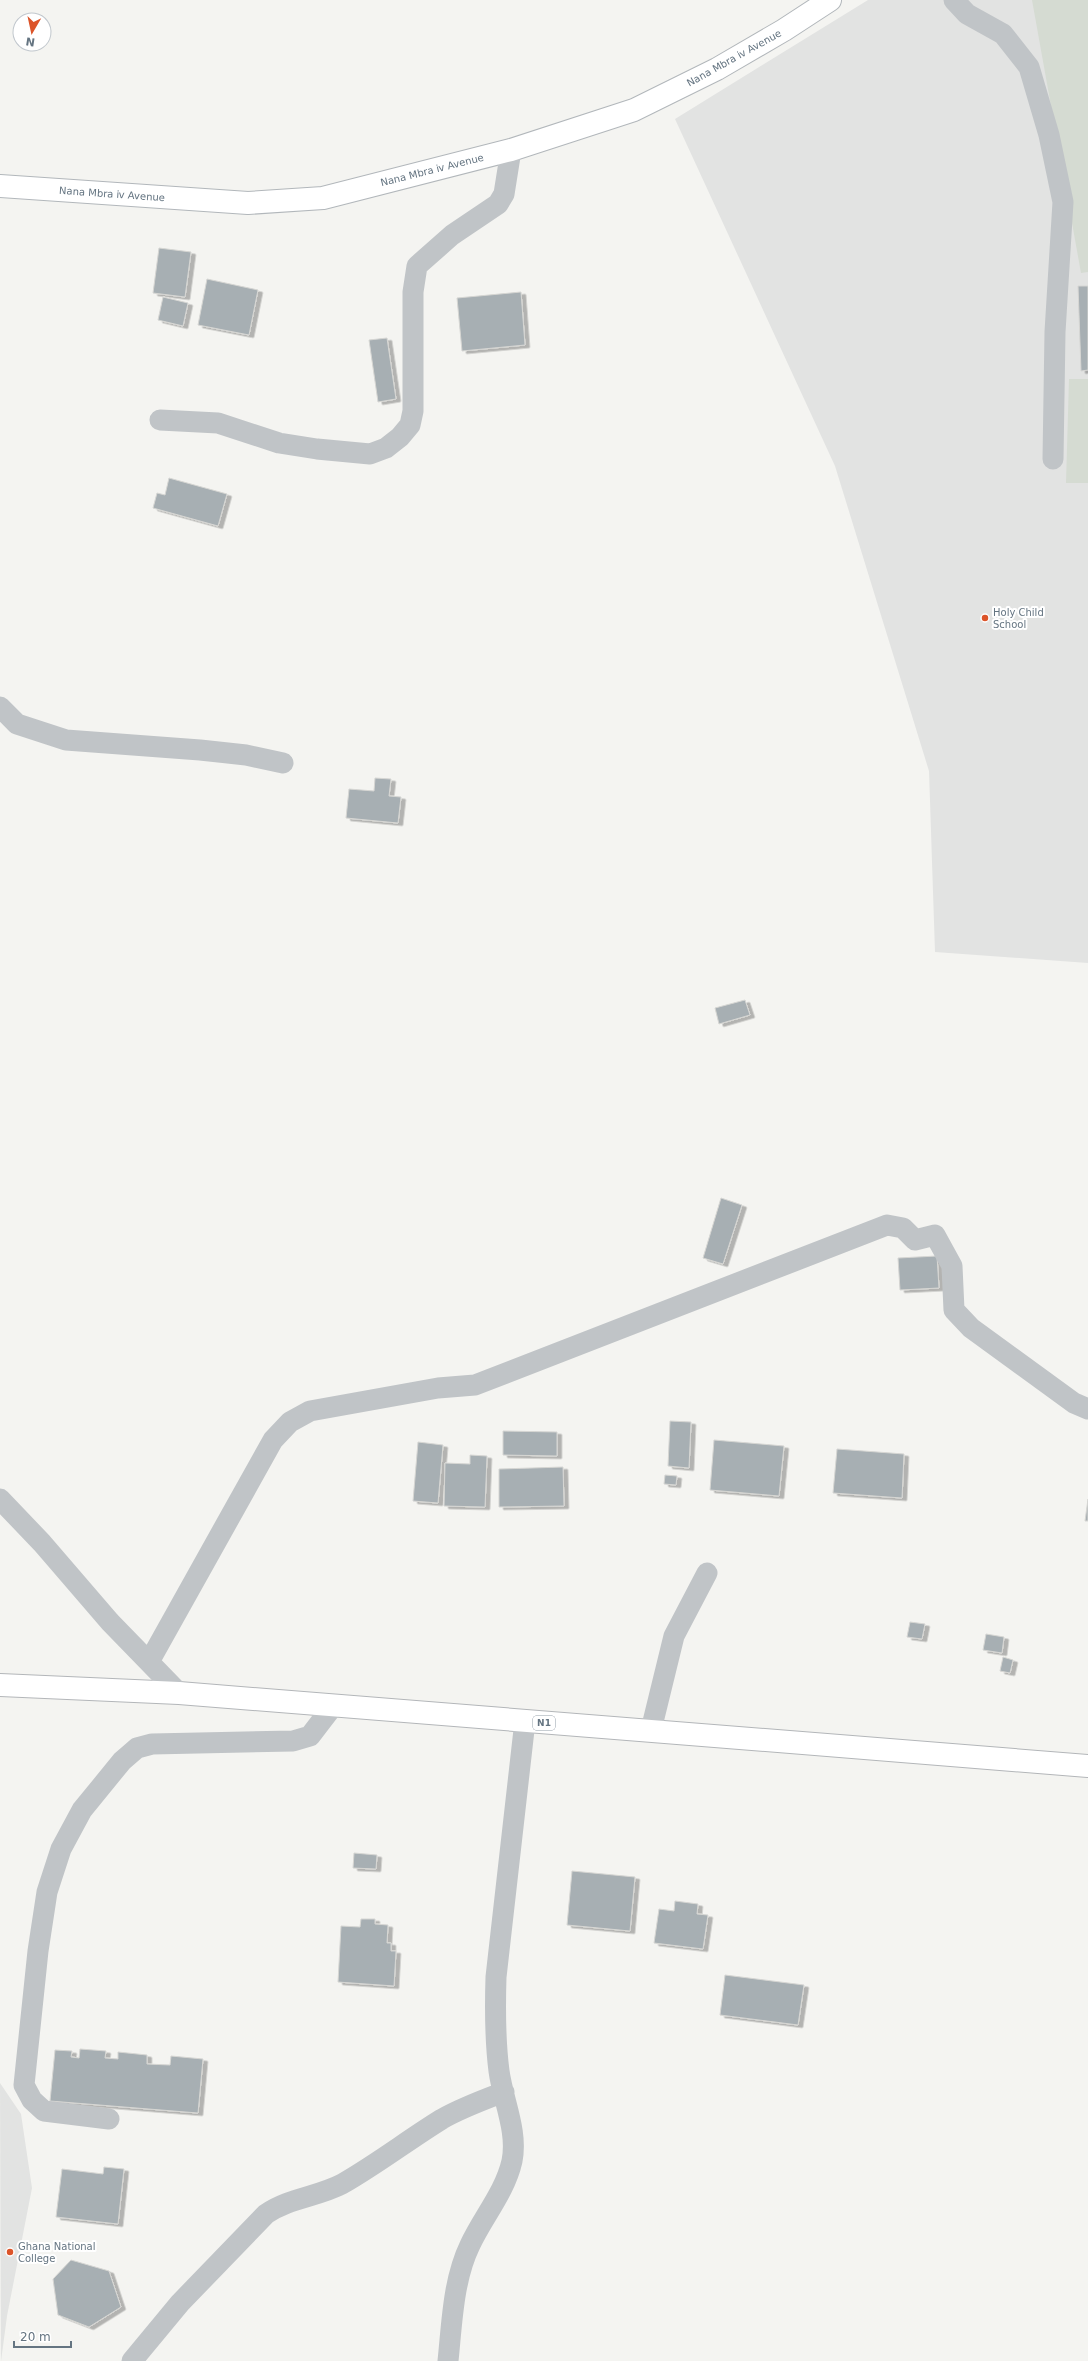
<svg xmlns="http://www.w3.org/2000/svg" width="1088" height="2361" font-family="'DejaVu Sans',sans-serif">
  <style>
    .built { fill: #e2e3e2 }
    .green { fill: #d5dbd2 }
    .building { fill: #a7afb3; stroke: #d6d6d3; filter: url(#shadow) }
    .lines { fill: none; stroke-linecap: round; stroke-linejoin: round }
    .secondary-casing { stroke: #b2b7bb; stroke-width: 24 }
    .highway-casing { stroke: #b3b6b9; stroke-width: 24 }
    .street { stroke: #c0c4c7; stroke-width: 21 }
    .secondary { stroke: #fff; stroke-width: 22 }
    .highway { stroke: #fff; stroke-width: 22 }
    .poi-dot { fill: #dc5429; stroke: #fff; stroke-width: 1.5 }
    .labels { text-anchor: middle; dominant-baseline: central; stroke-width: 4; stroke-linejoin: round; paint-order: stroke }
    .shield { fill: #fff; stroke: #929ea7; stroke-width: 1 }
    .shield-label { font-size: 9px; font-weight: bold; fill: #647481 }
    .street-label { font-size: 10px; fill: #647481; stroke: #fff }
    .poi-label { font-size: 10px; fill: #647481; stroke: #fff; text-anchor: start }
  </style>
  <defs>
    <filter id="shadow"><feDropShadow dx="4.5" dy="2.5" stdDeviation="0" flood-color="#0004"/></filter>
  </defs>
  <rect width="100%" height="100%" fill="#f4f4f1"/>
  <path class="built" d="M868 0H1088V963L935 952 929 771 835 466 675 119Z
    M0 2083 21 2114 32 2188 7 2316 1 2361Z"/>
  <path class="green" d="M1032 0H1088V272L1081 273Z
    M1069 379H1088V483H1066Z"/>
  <path class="building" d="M159 248 191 252 185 297 153 293Z
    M207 279 258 290 249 335 198 325Z
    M1078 286H1088V370L1081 371Z
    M521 292 525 345 462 351 457 298Z
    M163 297 188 303 183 326 158 320Z
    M387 338 396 399 378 402 369 340Z
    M169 478 227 494 218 526 153 508 157 493 165 495Z
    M375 778 391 779 389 796 401 797 398 823 346 818 349 789 374 791Z
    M745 1000 750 1015 719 1024 715 1008Z
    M721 1198 742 1205 723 1264 703 1258Z
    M937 1256 939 1288 900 1290 898 1258Z
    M670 1421 691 1422 689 1468 668 1466Z
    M503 1431 557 1432V1456L503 1455Z
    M714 1440 784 1446 779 1496 710 1490Z
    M418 1442 443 1445 438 1503 413 1501Z
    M837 1449 904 1454 902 1498 833 1493Z
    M470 1455 487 1456 485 1507 444 1506 445 1463 470 1464Z
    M563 1467 564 1506 499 1507V1469Z
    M665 1475 677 1476 676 1485 664 1484Z
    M1088 1499V1521H1085Z
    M910 1622 925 1624 922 1639 907 1637Z
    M986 1634 1004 1637 1002 1653 983 1650Z
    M1003 1657 1013 1660 1010 1673 1000 1671Z
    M354 1853 377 1855 376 1869 353 1868Z
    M572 1871 635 1877 630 1931 567 1925Z
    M675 1901 698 1904 697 1914 708 1915 703 1949 654 1943 659 1909 674 1911Z
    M361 1919H375V1924L388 1925 387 1943H391V1951H396L394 1986 338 1982 341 1926 360 1927Z
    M725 1975 804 1985 798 2025 720 2015Z
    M80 2049 106 2051 105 2058 118 2059V2052L147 2055V2064L170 2065 171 2056 203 2059 198 2113 50 2101 55 2050 72 2051 71 2057 79 2058Z
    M104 2167 124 2169 118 2224 56 2217 62 2169 103 2174Z
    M71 2260 109 2271 121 2307 89 2327 58 2315 53 2279Z"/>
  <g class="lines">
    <defs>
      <path id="secondary" d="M0 186 248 203 323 198 511 150 634 110 717 69 784 30 830 0"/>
      <path id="highway" d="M0 1685 179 1693 1088 1766"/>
    </defs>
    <use href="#secondary" class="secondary-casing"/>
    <use href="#highway" class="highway-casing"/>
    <path class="street" d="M954 0 967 14 1003 34 1029 67 1049 135 1063 202 1055 332 1053 459
      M160 420 218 423 279 443 317 449 370 454 386 448 400 437 410 425 413 411V292L417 266 452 235 498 204 504 194 511 150
      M0 707 17 724 66 740 200 750 246 755 283 763
      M0 1499 42 1543 110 1622 179 1693
      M149 1662 273 1440 290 1422 310 1411 438 1388 475 1385 887 1225 903 1228 915 1240 935 1235 952 1266 954 1310 971 1328 1074 1403 1088 1409
      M651 1730 674 1636 707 1573
      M109 2119 44 2111 32 2100 24 2085 38 1951 47 1892 61 1849 82 1810 122 1761 137 1748 152 1744 293 1741 310 1736 333 1706
      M132 2361 180 2303 266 2214C289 2198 317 2197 342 2184 377 2164 408 2140 442 2119 461 2108 483 2100 504 2092
      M448 2361C452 2323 453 2280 470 2245 483 2217 505 2192 512 2161 518 2131 503 2101 499 2071 495 2040 495 2009 496 1977L525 1721"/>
    <use href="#secondary" class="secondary"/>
    <use href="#highway" class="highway"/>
  </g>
  <g class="poi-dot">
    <circle cx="985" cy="618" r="4"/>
    <circle cx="10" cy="2252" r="4"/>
  </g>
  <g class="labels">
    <rect class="shield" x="533" y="1716" width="22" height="14" rx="3"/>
    <g class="shield-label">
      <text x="544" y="1723">N1</text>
    </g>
    <g class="street-label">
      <text transform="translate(734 58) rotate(-29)">Nana Mbra ⅳ Avenue</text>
      <text transform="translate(432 170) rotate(-14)">Nana Mbra ⅳ Avenue</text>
      <text transform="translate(112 194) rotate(4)">Nana Mbra ⅳ Avenue</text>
    </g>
    <g class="poi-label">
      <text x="993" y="612">Holy Child<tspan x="993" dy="12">School</tspan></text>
      <text x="18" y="2246">Ghana National<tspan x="18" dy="12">College</tspan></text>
    </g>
  </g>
  <g transform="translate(32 32) rotate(189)"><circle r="19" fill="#ffffff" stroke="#c1c7cd"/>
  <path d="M0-3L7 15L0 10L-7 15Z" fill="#dc5429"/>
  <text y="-6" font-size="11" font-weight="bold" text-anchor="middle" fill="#647481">N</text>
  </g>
  <path d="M14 2341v6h57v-6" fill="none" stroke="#647481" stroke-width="2"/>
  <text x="20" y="2341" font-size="12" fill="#647481" stroke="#ffffff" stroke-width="3" paint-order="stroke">20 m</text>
</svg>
